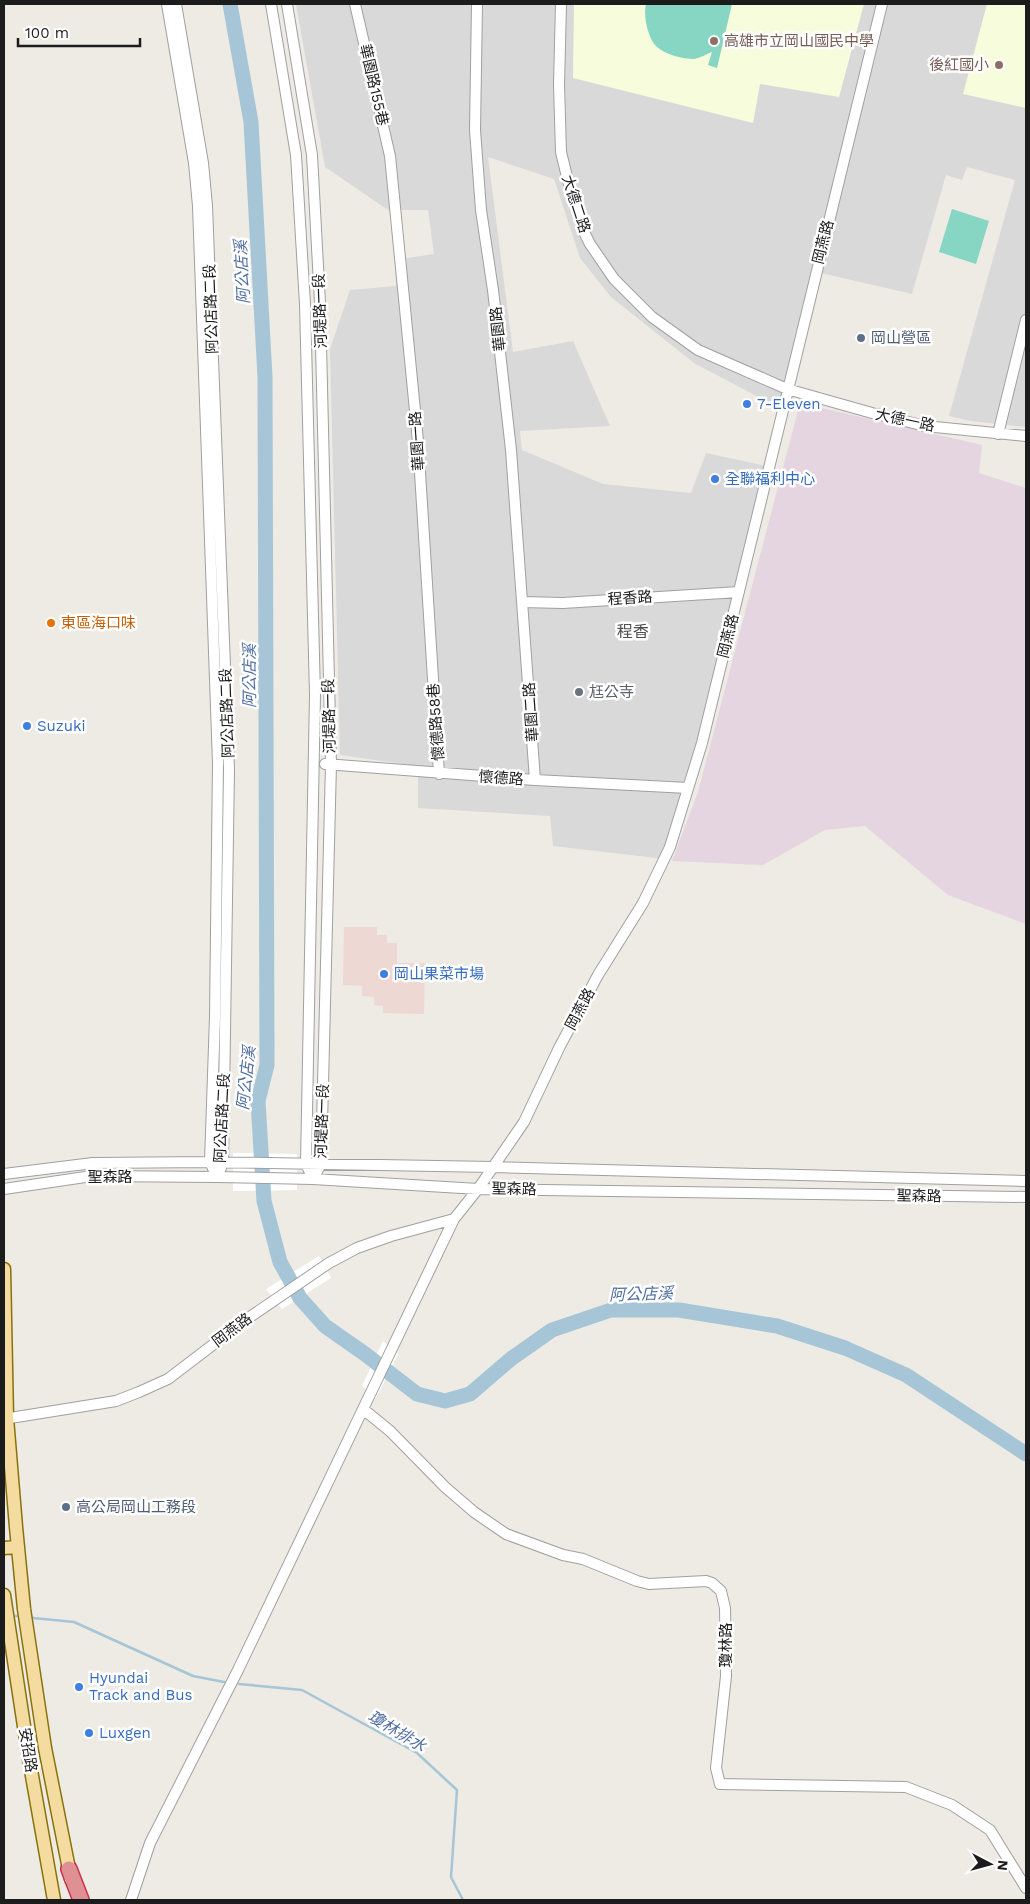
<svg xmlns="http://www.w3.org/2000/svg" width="1030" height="1904" font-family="'Work Sans','Noto Sans TC',sans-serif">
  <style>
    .residential { fill: #dad9d9 }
    .commercial { fill: #edd8d3 }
    .industrial { fill: #e5d5e0 }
    .education { fill: #f7fcdc }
    .pitch { fill: #86d6c3 }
    .pier { fill: #fff }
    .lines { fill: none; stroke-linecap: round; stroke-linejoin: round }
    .stream { stroke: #a6c5d7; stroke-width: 2.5 }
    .river { stroke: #a6c5d7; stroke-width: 15 }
    .minor-casing { stroke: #a0a0a0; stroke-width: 12 }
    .major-casing { stroke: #88720c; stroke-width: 15 }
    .highway-casing { stroke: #c9324f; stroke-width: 18 }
    .minor { stroke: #fff; stroke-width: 10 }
    .major { stroke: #f4dca1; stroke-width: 12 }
    .highway { stroke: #de9093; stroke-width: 15 }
    .education-dot { fill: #8d6e63; stroke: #fff; stroke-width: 2 }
    .service-dot { fill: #5c6f8a; stroke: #fff; stroke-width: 2 }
    .shop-dot { fill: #3f7fe0; stroke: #fff; stroke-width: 2 }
    .food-dot { fill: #e8710a; stroke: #fff; stroke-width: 2 }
    .worship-dot { fill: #6b7280; stroke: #fff; stroke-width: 2 }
    .labels { text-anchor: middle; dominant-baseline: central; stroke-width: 5; stroke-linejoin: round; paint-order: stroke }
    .education-label { font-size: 15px; fill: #785e54; stroke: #fff; text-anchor: start }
    .street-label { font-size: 15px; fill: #1c1c1c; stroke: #fff }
    .service-label { font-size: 15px; fill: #4e5e75; stroke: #fff; text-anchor: start }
    .shop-label { font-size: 15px; fill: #366cbe; stroke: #fff; text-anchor: start }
    .food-label { font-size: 15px; fill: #c56008; stroke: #fff; text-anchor: start }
    .worship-label { font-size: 15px; fill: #5b616d; stroke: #fff; text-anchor: start }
    .water-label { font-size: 16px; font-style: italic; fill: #516ea3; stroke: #fff }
    .neighbourhood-label { font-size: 16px; fill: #4f4f4f; stroke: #fff }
  </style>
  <rect width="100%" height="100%" fill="#edebe3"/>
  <path class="residential" d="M296 4H1026V427L971 421 949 416 1015 180 967 167 962 180 946 175 912 294 821 273 787 412 694 363 611 297 580 258 554 179 488 157 513 352 573 341 610 426 520 431 522 450 603 484 691 493 706 453 771 467 690 792 665 859 553 846 550 816 418 808V766L340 755 330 349 350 290 396 286 395 260 434 254 428 210H388L325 167Z"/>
  <path class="commercial" d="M344 927H377V935H387V943H397V963H425L424 1014 383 1013V1006L374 1005V997L362 996V986L343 985Z"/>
  <path class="industrial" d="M800 403 982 445 979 473 1026 488V924L948 895 865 826 825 830 763 865 672 861 698 792Z"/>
  <path class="education" d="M574 4H864L839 97 760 84 753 123 573 78Z
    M987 4H1026V108L963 94Z"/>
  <path class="pitch" d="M646 4H732L717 68 708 65 712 52C707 54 700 58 694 59 683 59 666 55 657 47 648 39 643 16 646 4Z
    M952 209 989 221 976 264 939 252Z"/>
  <path class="pier" d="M233 1153 297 1154V1190L233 1191Z
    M319 1256 331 1278 282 1309 266 1289Z
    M383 1341 398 1354 376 1398 362 1386Z"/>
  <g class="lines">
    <path class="stream" d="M14 1616H18
      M33 1618 74 1622 193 1676 224 1682
      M239 1684 302 1690 417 1753 457 1790 451 1877 463 1900"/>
    <path class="river" d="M230 4 251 122 265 377 267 1065 258 1101 264 1201 280 1262 300 1298 325 1326 365 1354 417 1394 445 1401 470 1394 512 1358 552 1330 611 1310H679L777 1326 845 1348 906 1375 1026 1454"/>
    <defs>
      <path id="minor" d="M167 4 194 163 198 206 218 763 215 1017 210 1162 217 1177
        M176 4 203 163 207 206 229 769 223 1163 217 1177
        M271 4 296 155 305 304 315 695 306 1164 313 1179
        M287 4 312 155 320 303 331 764 321 1164 313 1179
        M355 4 390 156 418 441 439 774
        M477 4 475 130 481 210 493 290 511 450 535 780
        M561 4 559 85 561 152 568 181 585 234 590 244 614 279 652 317 698 350 787 389 872 413 925 426 1026 436
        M882 4 702 743 670 847 643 903 598 975 560 1046 524 1122 478 1189 454 1219 363 1409 390 1431 445 1487 474 1512 506 1534 563 1555 583 1559 637 1581 649 1584 706 1581 712 1583 721 1591 725 1608 726 1676 716 1768 720 1784 906 1787 952 1805 990 1830 1026 1888
        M998 434 1026 320
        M522 602 563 603 739 592
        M325 764 535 780 688 788
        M4 1174 93 1163 210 1162 492 1167 1026 1181
        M4 1189 92 1176 217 1177 313 1179 478 1189 1026 1197
        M4 1419 116 1401 139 1392 168 1379 244 1321 329 1263 357 1248 391 1236 454 1219
        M131 1900 150 1843 238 1670 363 1409"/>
      <path id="major" d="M4 1269 7 1418 16 1527 24 1609 45 1748 71 1879
        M4 1548 18 1547
        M4 1595 29 1759 54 1900"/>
      <path id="highway" d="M69 1869 81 1900"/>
    </defs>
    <use href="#minor" class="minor-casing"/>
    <use href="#major" class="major-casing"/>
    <use href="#highway" class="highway-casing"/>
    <use href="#minor" class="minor"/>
    <use href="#major" class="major"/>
    <use href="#highway" class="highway"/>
  </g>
  <g class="education-dot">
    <circle cx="714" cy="41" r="5"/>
    <circle cx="999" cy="65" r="5"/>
  </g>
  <g class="service-dot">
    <circle cx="861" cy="338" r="5"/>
    <circle cx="66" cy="1507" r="5"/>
  </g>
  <g class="shop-dot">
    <circle cx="747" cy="404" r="5"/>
    <circle cx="715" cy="479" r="5"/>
    <circle cx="27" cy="726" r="5"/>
    <circle cx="384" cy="974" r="5"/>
    <circle cx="79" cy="1687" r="5"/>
    <circle cx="89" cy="1733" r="5"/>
  </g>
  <circle class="food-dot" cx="51" cy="623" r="5"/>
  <circle class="worship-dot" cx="579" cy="692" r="5"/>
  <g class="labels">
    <g class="education-label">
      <text x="724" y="41">高雄市立岡山國民中學</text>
      <text x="989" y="65" text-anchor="end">後紅國小</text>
    </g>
    <g class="street-label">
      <text transform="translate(374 85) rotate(77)">華園路155巷</text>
      <text transform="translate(576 204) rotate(72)">大德二路</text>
      <text transform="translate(823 242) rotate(-76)">岡燕路</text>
      <text transform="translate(211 309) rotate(-92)">阿公店路二段</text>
      <text transform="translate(320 311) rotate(-92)">河堤路一段</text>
      <text transform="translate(498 329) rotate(-96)">華園路</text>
      <text transform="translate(905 420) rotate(12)">大德一路</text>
      <text transform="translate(417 441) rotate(-94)">華園一路</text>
      <text transform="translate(630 598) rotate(-4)">程香路</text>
      <text transform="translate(728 636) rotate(-76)">岡燕路</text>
      <text transform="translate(531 712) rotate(-94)">華園二路</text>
      <text transform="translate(227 713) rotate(-92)">阿公店路二段</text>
      <text transform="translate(329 716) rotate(-91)">河堤路一段</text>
      <text transform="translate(436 722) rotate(-94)">懷德路58巷</text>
      <text transform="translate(501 778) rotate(4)">懷德路</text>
      <text transform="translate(580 1009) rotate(-62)">岡燕路</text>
      <text transform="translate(222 1118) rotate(-87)">阿公店路二段</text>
      <text transform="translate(322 1121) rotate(-88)">河堤路一段</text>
      <text x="110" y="1177">聖森路</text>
      <text transform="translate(514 1189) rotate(1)">聖森路</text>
      <text transform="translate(919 1196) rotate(1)">聖森路</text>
      <text transform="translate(232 1330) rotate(-37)">岡燕路</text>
      <text transform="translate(726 1645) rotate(-90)">瓊林路</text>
      <text transform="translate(28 1750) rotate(81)">安招路</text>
    </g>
    <g class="service-label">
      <text x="871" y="338">岡山營區</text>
      <text x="76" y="1507">高公局岡山工務段</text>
    </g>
    <g class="shop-label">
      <text x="757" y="404">7-Eleven</text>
      <text x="725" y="479">全聯福利中心</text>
      <text x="37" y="726">Suzuki</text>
      <text x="394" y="974">岡山果菜市場</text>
      <text x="89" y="1678">Hyundai<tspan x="89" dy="17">Track and Bus</tspan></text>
      <text x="99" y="1733">Luxgen</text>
    </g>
    <g class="food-label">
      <text x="61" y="623">東區海口味</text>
    </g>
    <g class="worship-label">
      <text x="589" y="692">尪公寺</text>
    </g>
    <g class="water-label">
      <text transform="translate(242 272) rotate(-93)">阿公店溪</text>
      <text transform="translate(249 676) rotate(-90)">阿公店溪</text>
      <text transform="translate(246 1078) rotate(-84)">阿公店溪</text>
      <text transform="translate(641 1294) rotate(-2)">阿公店溪</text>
      <text transform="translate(397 1731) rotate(31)">瓊林排水</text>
    </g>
    <g class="neighbourhood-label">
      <text x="633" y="631">程香</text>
    </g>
  </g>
  <rect width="1030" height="1904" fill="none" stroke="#1c1c1c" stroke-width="10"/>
  <g transform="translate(990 1864) rotate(96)" stroke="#ffffff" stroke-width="4" paint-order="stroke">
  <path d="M0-4L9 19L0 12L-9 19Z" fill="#1c1c1c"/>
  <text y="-8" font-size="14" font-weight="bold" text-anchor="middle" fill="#1c1c1c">N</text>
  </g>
  <path d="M18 38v8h122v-8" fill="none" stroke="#1c1c1c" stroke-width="2.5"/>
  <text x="25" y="38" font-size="15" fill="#1c1c1c" stroke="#ffffff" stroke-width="4" paint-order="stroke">100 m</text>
</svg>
